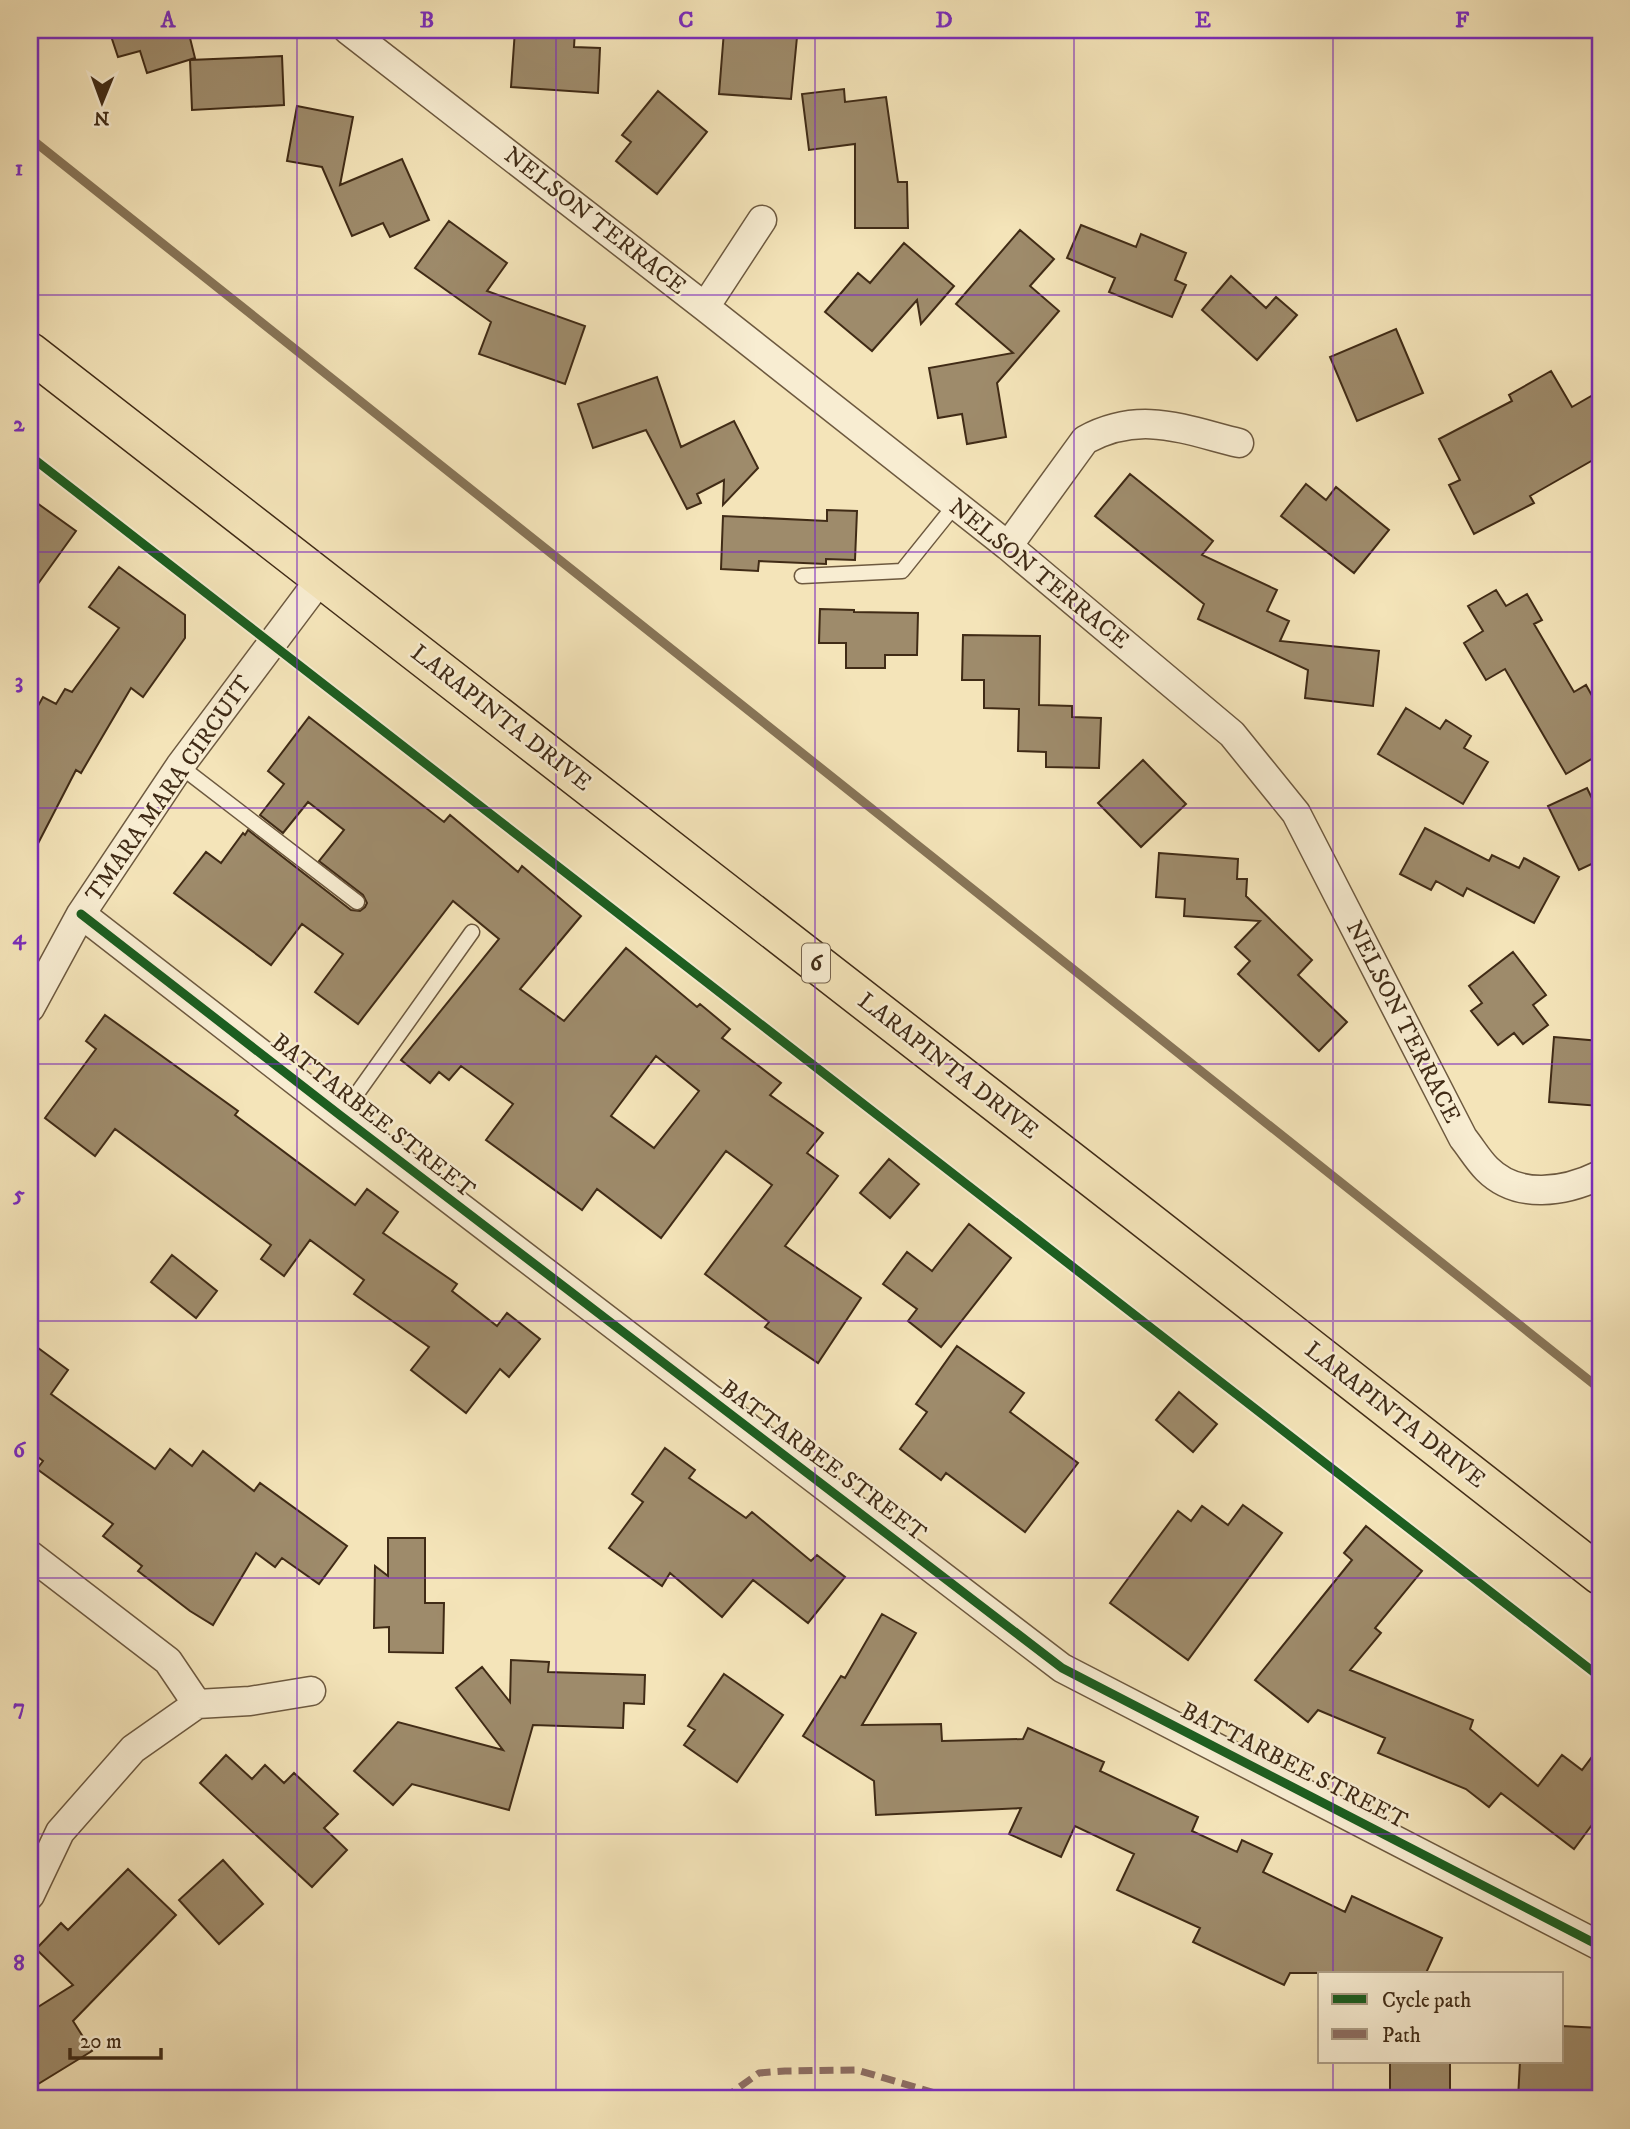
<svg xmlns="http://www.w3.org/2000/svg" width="1630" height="2129" font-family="'IM FELL DW Pica',serif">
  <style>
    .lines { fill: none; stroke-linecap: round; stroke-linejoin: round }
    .stream { stroke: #877457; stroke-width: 9 }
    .building { fill: #9e8b6b; stroke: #402b16; stroke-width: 2; fill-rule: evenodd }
    .service-casing { stroke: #6d593f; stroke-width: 17 }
    .minor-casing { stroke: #6d593f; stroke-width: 31 }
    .primary-casing { stroke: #402b16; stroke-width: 41 }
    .service { stroke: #f8edd2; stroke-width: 14 }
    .minor { stroke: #f8edd2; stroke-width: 28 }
    .primary { stroke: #f4e4b9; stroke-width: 38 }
    .quiet { stroke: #8d6e63; stroke-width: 7; stroke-dasharray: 14 7; stroke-linecap: butt }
    .cycleway-casing { stroke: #f8edd2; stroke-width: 13 }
    .cycleway { stroke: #1b5e20; stroke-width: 9 }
    .grid { fill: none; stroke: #7b2cbf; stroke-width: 2; stroke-opacity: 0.55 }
    .labels { text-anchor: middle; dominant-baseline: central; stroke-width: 5; stroke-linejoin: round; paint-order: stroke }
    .shield { fill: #f8edd2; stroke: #77654e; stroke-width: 2 }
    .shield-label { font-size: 23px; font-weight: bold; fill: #402b16 }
    .street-label { font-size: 24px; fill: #402b16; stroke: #f8edd2 }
    .neatline { fill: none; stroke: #7b2cbf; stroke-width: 2.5 }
    .grid-label { font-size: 23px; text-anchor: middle; font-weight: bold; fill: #7b2cbf }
  </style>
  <rect width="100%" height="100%" fill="#f4e4b9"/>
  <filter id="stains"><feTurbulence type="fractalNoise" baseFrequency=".00286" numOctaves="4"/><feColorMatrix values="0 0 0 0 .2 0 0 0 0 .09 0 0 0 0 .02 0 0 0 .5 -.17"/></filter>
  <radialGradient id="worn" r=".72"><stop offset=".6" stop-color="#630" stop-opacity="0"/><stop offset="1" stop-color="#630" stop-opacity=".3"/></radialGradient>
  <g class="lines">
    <path class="stream" d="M30 138 1600 1389"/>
  </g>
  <path class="building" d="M109 30H188L195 58 147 73 140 51 118 57Z
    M515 30H575L574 47 600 48 598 93 511 87Z
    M724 31 797 37 791 99 719 94Z
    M282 56 284 105 192 110 190 60Z
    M844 89 845 102 886 97 898 182H907L908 228H855V144L809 150 802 94Z
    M658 91 707 132 657 194 616 161 631 142 622 135Z
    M297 106 353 117 340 185 402 159 429 220 390 237 383 223 352 236 322 167 287 161Z
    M449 221 507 263 487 291 585 326 565 384 479 354 491 322 415 268Z
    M1081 225 1136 247 1141 234 1186 253 1175 280 1186 285 1172 317 1109 292 1115 278 1067 258Z
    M1020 230 1054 259 1030 286 1059 311 997 383 1006 437 967 444 962 414 938 418 929 368 1013 353 956 304Z
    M904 243 954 286 921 324 917 300 872 351 825 312 858 273 870 283Z
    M1231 276 1266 308 1276 297 1297 315 1257 360 1202 310Z
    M1396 329 1423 393 1357 421 1330 357Z
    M1551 371 1572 407 1600 391V456L1530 496 1534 503 1474 534 1449 485 1460 480 1439 439 1512 401 1509 395Z
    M657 377 681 447 734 421 758 468 723 505 724 480 697 494 701 503 687 509 646 430 593 448 578 404Z
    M1130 474 1213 541 1202 555 1277 590 1267 611 1289 621 1280 641 1379 651 1373 706 1305 698 1308 670 1198 619 1204 604 1095 516Z
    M1306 484 1326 500 1336 487 1389 530 1354 573 1281 516Z
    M30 498 76 531 30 595Z
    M827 510 857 511 855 560 826 559V564L759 561 758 571 721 569 723 516 827 521Z
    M119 567 185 615V638L143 697 131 688 81 773 76 770 30 859V720L43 697 56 704 65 689 72 692 119 628 89 607Z
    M1496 590 1506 606 1527 594 1542 620 1534 624 1574 692 1586 685 1600 710V754L1566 774 1505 669 1486 680 1464 643 1483 631 1468 606Z
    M820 609 854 610V612L918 613 917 655H885V668H846V643H819Z
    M963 635 1040 636 1039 705 1072 706V717L1101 718 1099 768 1046 767V752L1018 751 1019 709 984 708V680H962Z
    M1406 708 1440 729 1446 720 1471 736 1464 748 1488 762 1463 804 1378 754Z
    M309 717 444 822 450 815 518 872 522 866 581 916 520 989 564 1021 626 948 697 1007 700 1004 730 1029 722 1038 781 1083 770 1095 823 1133 807 1153 838 1176 785 1246 861 1298 818 1363 765 1327 769 1322 705 1274 772 1185 726 1151 661 1238 597 1189 582 1210 486 1140 513 1104 461 1066 449 1080 439 1072 430 1083 401 1060 499 939 453 901 358 1024 315 992 343 954 302 924 271 965 174 893 206 852 221 863 243 833 245 835 248 830 351 910 360 911 365 907 367 903 363 895 319 861 344 830 308 802 283 833 260 815 284 784 268 771ZM656 1056 699 1091 654 1148 611 1116Z
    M1143 760 1186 804 1141 847 1098 803Z
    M1587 788 1600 815V860L1579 870 1548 806Z
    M1425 828 1489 861 1492 855 1519 868 1524 858 1559 877 1534 923 1467 888 1463 896 1436 881 1431 890 1400 874Z
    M1159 853 1238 859 1237 879H1247L1246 896 1312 960 1298 975 1347 1022 1319 1051 1238 974 1250 961 1235 947 1260 921 1184 916 1185 899 1156 897Z
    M1513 952 1546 995 1533 1005 1548 1025 1523 1044 1514 1033 1498 1045 1471 1011 1482 1003 1469 986Z
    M105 1015 238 1111 235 1115 355 1205 367 1189 398 1212 383 1233 457 1284 452 1291 497 1326 507 1313 540 1339 509 1377 500 1369 466 1413 411 1370 429 1347 354 1294 364 1280 310 1240 284 1276 261 1259 271 1245 115 1129 95 1156 45 1118 96 1049 86 1041Z
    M1554 1037 1600 1041V1106L1549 1102Z
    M889 1159 919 1184 890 1218 860 1193Z
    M969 1224 1011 1258 941 1347 908 1321 917 1309 883 1284 907 1252 932 1271Z
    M172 1255 217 1291 196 1318 151 1282Z
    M30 1342 68 1370 51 1394 155 1469 170 1449 192 1466 203 1451 254 1491 260 1483 347 1546 319 1584 282 1558 275 1567 256 1553 213 1625 190 1611 138 1571 142 1566 103 1536 113 1524 37 1469 43 1461 30 1451Z
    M957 1346 1024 1393 1010 1412 1078 1463 1025 1532 946 1473 941 1480 900 1449 927 1412 916 1404Z
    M1179 1392 1217 1424 1193 1452 1156 1420Z
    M665 1448 695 1470 689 1478 746 1518 752 1512 811 1561 817 1555 845 1577 808 1623 753 1580 722 1617 670 1573 662 1586 609 1548 643 1502 632 1494Z
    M1243 1505 1282 1533 1188 1660 1110 1603 1178 1511 1191 1521 1202 1506 1228 1525Z
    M1366 1526 1422 1571 1375 1628 1381 1633 1350 1670 1473 1720 1470 1729 1538 1786 1562 1755 1582 1770 1600 1746V1814L1574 1849 1501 1793 1489 1807 1466 1789 1378 1753 1385 1738 1318 1710 1308 1722 1255 1680 1352 1560 1344 1553Z
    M388 1538H425V1603H444L443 1653 389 1652V1627L374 1628 375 1566 388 1576Z
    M882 1614 916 1633 862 1725 941 1724 942 1741 1023 1739 1028 1728 1104 1762 1100 1771 1198 1817 1192 1831 1237 1852 1242 1840 1272 1854 1263 1872 1345 1912 1352 1896 1442 1938 1426 1973H1290L1284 1985 1193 1942 1200 1928 1117 1890 1134 1854 1075 1826 1061 1857 1009 1834 1021 1808 876 1815 874 1781 803 1736 841 1676 845 1678Z
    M511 1660 549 1662 548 1672 645 1675 644 1704 624 1703 623 1728 533 1725 509 1810 412 1784 393 1805 354 1771 398 1722 503 1750 456 1688 482 1667 510 1702Z
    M724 1674 783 1715 737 1782 684 1745 695 1730 688 1726Z
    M226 1755 252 1779 265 1765 284 1783 294 1773 338 1814 324 1828 347 1850 312 1887 200 1783Z
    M223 1860 263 1904 219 1944 179 1900Z
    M128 1869 176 1915 73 2021 92 2051 30 2089V2012L73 1985 36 1949 61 1923 68 1930Z
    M1562 2026 1600 2028 1598 2099H1518L1520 2061H1562Z
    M1390 2061H1450V2099H1390Z"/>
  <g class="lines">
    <defs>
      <path id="service" d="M802 576 902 571 955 505
        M180 766 357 902
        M341 1116 472 932"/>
      <path id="minor" d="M348 30 705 307 1008 546 1232 734 1296 813 1463 1138C1471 1148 1478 1160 1487 1169 1518 1200 1565 1192 1600 1175
        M705 307 762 220
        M1008 546 1085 440C1140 410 1182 429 1239 443
        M81 914 341 1116 1062 1668 1600 1946
        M30 1008 81 914 180 766 321 578
        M30 1555 168 1661 197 1704
        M30 1895 60 1832 133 1749 197 1704 250 1701 311 1691"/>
      <path id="primary" d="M30 352 1135 1211 1600 1575"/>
    </defs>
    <use href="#service" class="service-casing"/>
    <use href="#minor" class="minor-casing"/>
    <use href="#primary" class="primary-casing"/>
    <use href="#service" class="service"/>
    <use href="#minor" class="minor"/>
    <use href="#primary" class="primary"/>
    <path class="quiet" d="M723 2099 759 2073 785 2071 857 2070 942 2095 951 2099"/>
    <defs>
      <path id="cycleway" d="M30 456 1600 1677
        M81 914 341 1116 1062 1668 1600 1946"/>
    </defs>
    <use href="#cycleway" class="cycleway-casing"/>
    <use href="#cycleway" class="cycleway"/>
  </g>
  <path class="grid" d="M297 30V2099M556 30V2099M815 30V2099M1074 30V2099M1333 30V1973M30 295H1600M30 552H1600M30 808H1600M30 1064H1600M30 1321H1600M30 1578H1600M30 1834H1600M1333 2061V2099"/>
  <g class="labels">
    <rect class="shield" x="802" y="943.5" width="28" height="39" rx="5"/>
    <g class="shield-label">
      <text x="816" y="963">6</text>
    </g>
    <g class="street-label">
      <text transform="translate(595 221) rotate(38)">NELSON TERRACE</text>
      <text transform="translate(1039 574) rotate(39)">NELSON TERRACE</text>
      <text transform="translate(501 718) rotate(38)">LARAPINTA DRIVE</text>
      <text transform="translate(169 789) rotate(-55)">TMARA MARA CIRCUIT</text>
      <text transform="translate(1403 1022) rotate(63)">NELSON TERRACE</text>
      <text transform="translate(948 1066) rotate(38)">LARAPINTA DRIVE</text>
      <text transform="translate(373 1116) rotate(38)">BATTARBEE STREET</text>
      <text transform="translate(1395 1415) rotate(38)">LARAPINTA DRIVE</text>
      <text transform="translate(823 1461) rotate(37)">BATTARBEE STREET</text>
      <text transform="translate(1294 1766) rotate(27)">BATTARBEE STREET</text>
    </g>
  </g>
  <rect width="1630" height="2129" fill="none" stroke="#f4e4b9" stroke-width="77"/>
  <rect x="1318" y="1972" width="245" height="91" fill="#f8edd2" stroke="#ae9f87" stroke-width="2"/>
  <rect x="1332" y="1994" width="35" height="10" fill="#1b5e20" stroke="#ae9f87" stroke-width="2"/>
  <text x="1382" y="2007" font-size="21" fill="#402b16">Cycle path</text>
  <rect x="1332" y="2029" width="35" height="10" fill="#8d6e63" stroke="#ae9f87" stroke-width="2"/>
  <text x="1382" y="2042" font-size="21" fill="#402b16">Path</text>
  <g transform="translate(102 102) rotate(181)" stroke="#f8edd2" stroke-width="5" paint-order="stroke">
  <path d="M0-5L12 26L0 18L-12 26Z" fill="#402b16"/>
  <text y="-10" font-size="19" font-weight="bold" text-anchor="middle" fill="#402b16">N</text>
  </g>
  <path d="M70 2048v10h91v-10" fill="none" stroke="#402b16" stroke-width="3.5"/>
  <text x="80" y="2048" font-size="21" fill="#402b16" stroke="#f8edd2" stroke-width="5" paint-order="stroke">20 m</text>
  <rect x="38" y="38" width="1554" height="2052" class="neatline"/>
  <g class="grid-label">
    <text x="168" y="27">A</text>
    <text x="427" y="27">B</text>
    <text x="686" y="27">C</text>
    <text x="944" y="27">D</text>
    <text x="1203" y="27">E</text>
    <text x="1462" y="27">F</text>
    <text x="19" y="175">1</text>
    <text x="19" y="431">2</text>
    <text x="19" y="688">3</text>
    <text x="19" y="944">4</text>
    <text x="19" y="1201">5</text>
    <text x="19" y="1457">6</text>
    <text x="19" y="1714">7</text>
    <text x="19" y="1970">8</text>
  </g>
  <rect width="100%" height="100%" filter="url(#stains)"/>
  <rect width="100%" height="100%" fill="url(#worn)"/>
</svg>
